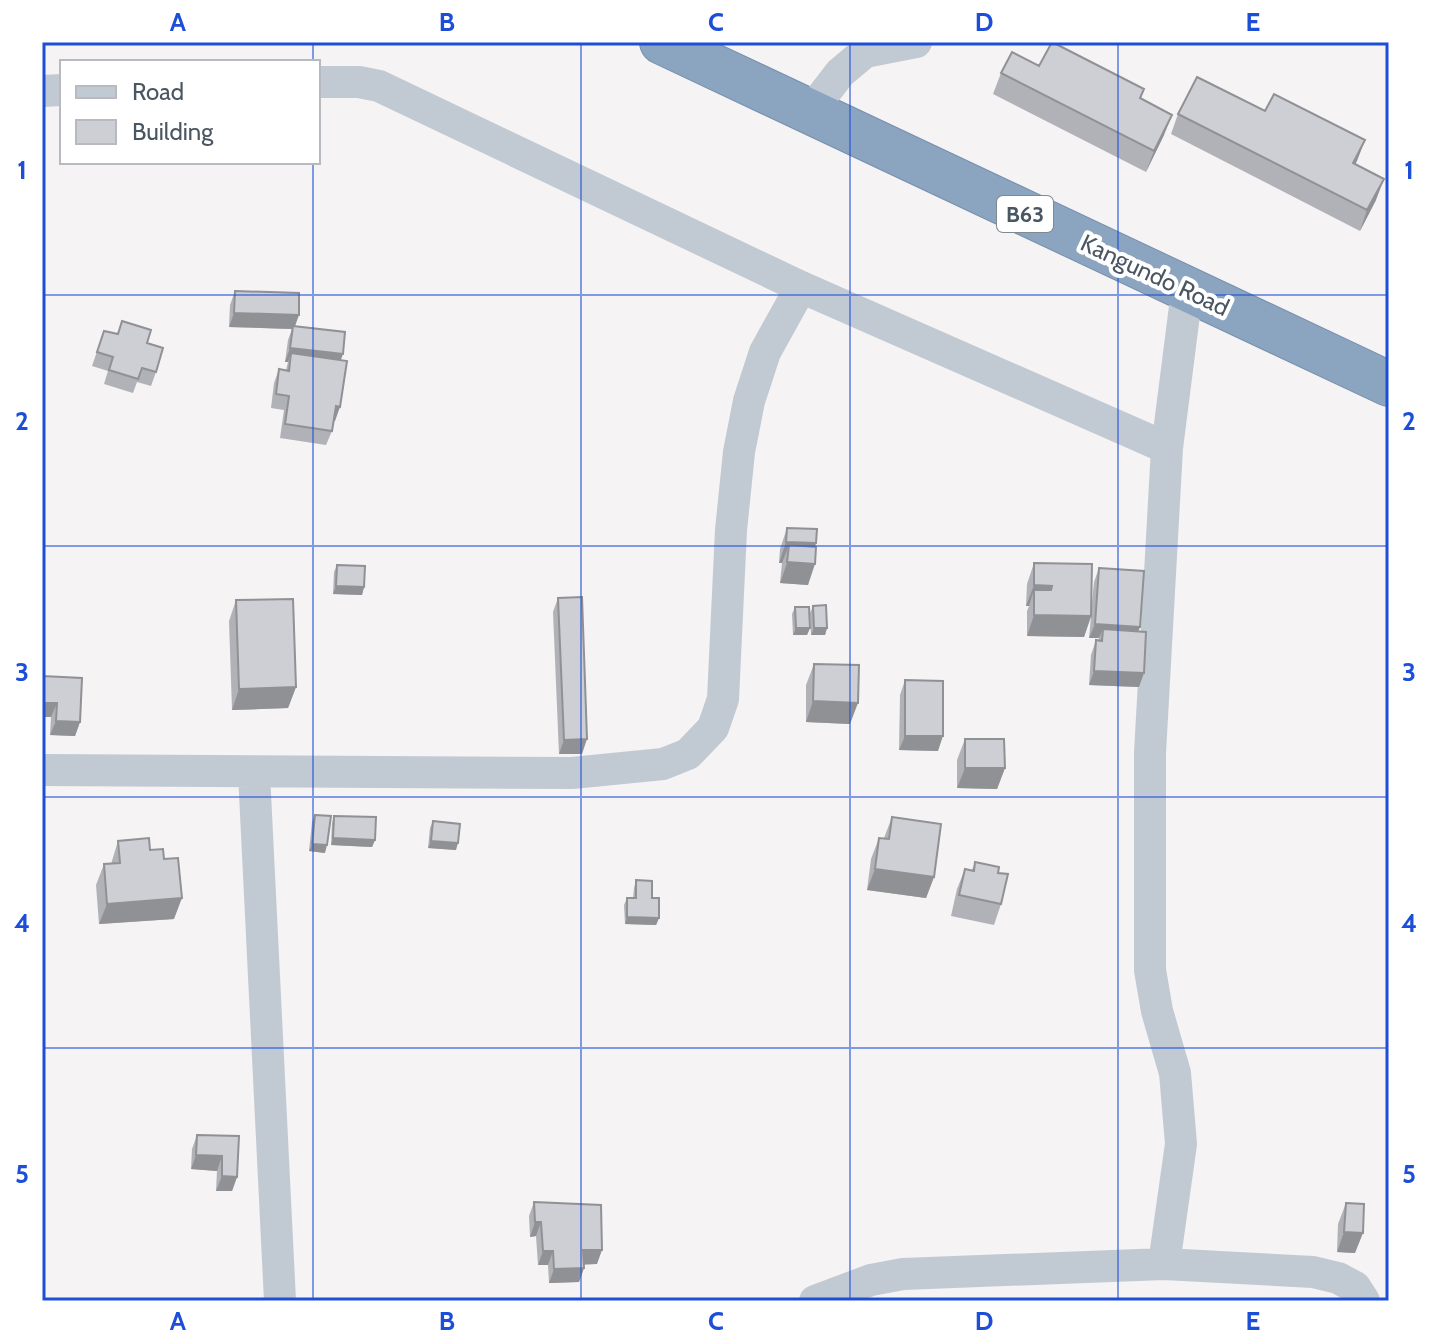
<svg xmlns="http://www.w3.org/2000/svg" width="1431" height="1343" font-family="Cabin,sans-serif">
  <style>
    .lines { fill: none; stroke-linecap: round; stroke-linejoin: round }
    .highway-casing { stroke: #7690ad; stroke-width: 46 }
    .street { stroke: #c1cad2; stroke-width: 32 }
    .highway { stroke: #8ba5c1; stroke-width: 44 }
    .wall { fill: #b0b2b7 }
    .shaded-wall { fill: #909195 }
    .building { fill: #cdcfd5; stroke: #909195; stroke-width: 2 }
    .grid { fill: none; stroke: #1d4ed8; stroke-width: 2; stroke-opacity: 0.55 }
    .labels { text-anchor: middle; dominant-baseline: central; stroke-width: 8; stroke-linejoin: round; paint-order: stroke }
    .shield { fill: #fff; stroke: #808990; stroke-width: 2 }
    .shield-label { font-size: 22px; font-weight: bold; fill: #4a5661 }
    .street-label { font-size: 24px; fill: #4a5661; stroke: #fff }
    .neatline { fill: none; stroke: #1d4ed8; stroke-width: 3 }
    .grid-label { font-size: 26px; text-anchor: middle; font-weight: bold; fill: #1d4ed8 }
  </style>
  <rect width="100%" height="100%" fill="#f5f3f3"/>
  <g class="lines">
    <defs>
      <path id="highway" d="M662 42 1389 384"/>
    </defs>
    <use href="#highway" class="highway-casing"/>
    <path class="street" d="M318 82H359L379 86 801 287 1167 448
      M42 91 62 90
      M810 112 840 73 865 52 916 42
      M42 770 572 773 663 764 688 754 713 728 723 699 731 530 739 452 749 401 765 352 801 287
      M254 773 280 1301
      M1164 1264 1313 1272 1338 1278 1355 1287 1364 1301
      M815 1301 871 1280 903 1274 1164 1264 1181 1144 1175 1073 1157 1011 1150 970V753L1167 448 1187 291"/>
    <use href="#highway" class="highway"/>
  </g>
  <path class="wall" d="M1039 66 1144 89 1141 98 1164 135 1146 172 993 94 1001 73Z
    M1178 114 1355 164 1376 200 1360 231 1171 134Z
    M235 291 295 326 341 360 335 421H333L332 431 326 445 280 438 284 410 271 408 274 383 279 369 286 370 288 362H285L288 340 292 329 229 327 230 305Z
    M104 331 147 343 156 372 151 386 137 382 133 393 104 384 108 371 92 366Z
    M787 528 816 543 808 585 780 583 782 563H779L780 549Z
    M1034 563 1091 613 1094 582 1099 568 1140 627 1138 631 1139 687 1089 685 1091 655 1096 640 1098 641 1099 638H1089L1091 617 1084 637 1027 636V611L1029 606H1026L1027 584Z
    M337 565 364 587 362 595 333 594 334 572Z
    M558 598 582 754H559L553 612Z
    M236 600 296 687 288 708 232 710 229 621Z
    M813 606 827 628 825 635H811L810 613Z
    M795 607 810 628 807 635H793L792 614Z
    M814 664 850 724 806 722V685Z
    M42 676 80 722 75 736 50 735 51 717H42Z
    M905 680 938 751 899 750 900 695Z
    M965 739 1005 768 997 789 957 788V760Z
    M315 815 325 853 309 851 312 822Z
    M334 816 375 840 372 847 331 845 332 823Z
    M892 817 934 877 926 898 867 890 871 859 879 838H884Z
    M433 821 456 850 428 848 430 828Z
    M118 841 150 850 164 859 174 919 99 924 96 885 104 864H111Z
    M975 862 998 873 1001 904 994 925 951 916 957 889 965 869 972 870Z
    M636 880 652 898 659 918 656 925 625 924 624 905 627 898H633L634 888Z
    M197 1135 239 1136 237 1177 232 1191H216L217 1171 191 1169 192 1149Z
    M534 1202 597 1264H584V1268L579 1282 549 1283 548 1265H538L536 1236 530 1237 529 1216Z
    M1346 1203 1355 1253 1337 1252 1338 1224Z"/>
  <path class="shaded-wall" d="M1172 115 1164 135 1146 172 1154 151Z
    M1365 140 1357 161 1345 184 1353 163Z
    M1384 179 1376 200 1360 231 1367 210Z
    M234 313 299 315 294 329 293 326 292 329 229 327Z
    M290 348 343 354 338 368 291 353 288 362H285Z
    M336 406 340 407 335 421 330 420Z
    M786 542 816 543 809 564H815L808 585 780 583 787 563 789 545 782 563H779Z
    M1034 585 1052 586 1044 606 1034 590 1029 606H1026Z
    M336 586 364 587 362 595 333 594Z
    M1034 615 1091 616 1084 637 1027 636Z
    M1095 624 1140 627 1135 641 1103 629 1099 638H1089Z
    M796 628H810L807 635H793Z
    M814 628H827L825 635H811Z
    M1094 671 1144 673 1139 687 1089 685Z
    M296 687 288 708 232 710 239 689Z
    M813 701 858 703 850 724 806 722Z
    M42 703H57L51 717H42Z
    M56 721 80 722 75 736 50 735Z
    M905 736H943L938 751 899 750Z
    M587 739 582 754H559L564 740Z
    M965 768H1005L997 789 957 788Z
    M333 838 375 840 372 847 331 845Z
    M431 841 458 843 456 850 428 848Z
    M312 844 327 845 325 853 309 851Z
    M875 869 934 877 926 898 867 890Z
    M182 898 174 919 99 924 107 904Z
    M627 917 659 918 656 925 625 924Z
    M196 1155 222 1156 217 1171 191 1169Z
    M222 1176 237 1177 232 1191H216Z
    M535 1222H541L536 1236 530 1237Z
    M1344 1232 1363 1233 1355 1253 1337 1252Z
    M583 1250H602L597 1264 578 1265Z
    M543 1251H553L548 1265H538Z
    M584 1268 579 1282 549 1283 554 1269Z"/>
  <path class="building" d="M1052 42 1144 89 1140 98 1172 115 1154 151 1001 73 1012 52 1039 66Z
    M1197 77 1265 111 1274 94 1365 140 1353 163 1384 179 1367 210 1178 114Z
    M235 291 299 293V315L234 313Z
    M122 321 151 330 147 343 163 348 156 372 142 368 138 379 109 370 113 357 97 352 104 331 118 334Z
    M293 326 345 332 343 354 290 348Z
    M291 353 347 361 340 407 336 406 332 431 285 424 289 396 276 394 279 369 289 371Z
    M787 528 817 529 816 543 786 542Z
    M789 545 816 547 815 564 787 562Z
    M1034 563 1092 564 1091 616 1034 615V590H1051L1052 586 1034 585Z
    M337 565 365 566 364 587 336 586Z
    M1099 568 1144 571 1140 627 1095 624Z
    M582 597 587 739 564 740 558 598Z
    M293 599 296 687 239 689 236 600Z
    M826 605 827 628H814L813 606Z
    M795 607H809L810 628H796Z
    M1103 629 1146 632 1144 673 1094 671 1096 640 1102 641Z
    M814 664 859 665 858 703 813 701Z
    M42 676 82 678 80 722 56 721 57 703H42Z
    M905 680 943 681V736H905Z
    M965 739H1004L1005 768H965Z
    M315 815 331 816 327 845 312 844Z
    M334 816 376 817 375 840 333 838Z
    M892 817 941 824 934 877 875 869 879 838 889 839Z
    M433 821 460 824 458 843 431 841Z
    M149 838 150 850 163 849 164 859 178 858 182 898 107 904 104 864 120 863 118 841Z
    M975 862 999 867 998 873 1008 874 1001 904 959 895 965 869 974 871Z
    M636 880 652 881V898H659V918L627 917V898H636Z
    M197 1135 239 1136 237 1177 222 1176V1156L196 1155Z
    M534 1202 601 1205 602 1250H583L584 1268 554 1269 553 1251H543L541 1222H535Z
    M1346 1203 1364 1204 1363 1233 1344 1232Z"/>
  <path class="grid" d="M313 42V62M581 42V1301M850 42V1301M1118 42V1301M313 162V1301M42 295H1389M42 546H1389M42 797H1389M42 1048H1389"/>
  <g class="labels">
    <rect class="shield" x="997" y="196" width="56" height="36" rx="6"/>
    <g class="shield-label">
      <text x="1025" y="214">B63</text>
    </g>
    <g class="street-label">
      <text transform="translate(1155 275) rotate(25)">Kangundo Road</text>
    </g>
  </g>
  <rect width="1431" height="1343" fill="none" stroke="#ffffff" stroke-width="88"/>
  <rect x="60" y="60" width="260" height="104" fill="#ffffff" stroke="#b7bbc0" stroke-width="2"/>
  <rect x="76" y="86" width="40" height="12" fill="#c1cad2" stroke="#b7bbc0" stroke-width="2"/>
  <text x="132" y="100" font-size="24" fill="#4a5661">Road</text>
  <rect x="76" y="120" width="40" height="24" fill="#cdcfd5" stroke="#b7bbc0" stroke-width="2"/>
  <text x="132" y="140" font-size="24" fill="#4a5661">Building</text>
  <rect x="44" y="44" width="1343" height="1255" class="neatline"/>
  <g class="grid-label">
    <text x="178" y="31">A</text>
    <text x="447" y="31">B</text>
    <text x="716" y="31">C</text>
    <text x="984" y="31">D</text>
    <text x="1253" y="31">E</text>
    <text x="22" y="179">1</text>
    <text x="1409" y="179">1</text>
    <text x="22" y="430">2</text>
    <text x="1409" y="430">2</text>
    <text x="22" y="681">3</text>
    <text x="1409" y="681">3</text>
    <text x="22" y="932">4</text>
    <text x="1409" y="932">4</text>
    <text x="22" y="1183">5</text>
    <text x="1409" y="1183">5</text>
    <text x="178" y="1330">A</text>
    <text x="447" y="1330">B</text>
    <text x="716" y="1330">C</text>
    <text x="984" y="1330">D</text>
    <text x="1253" y="1330">E</text>
  </g>
</svg>
